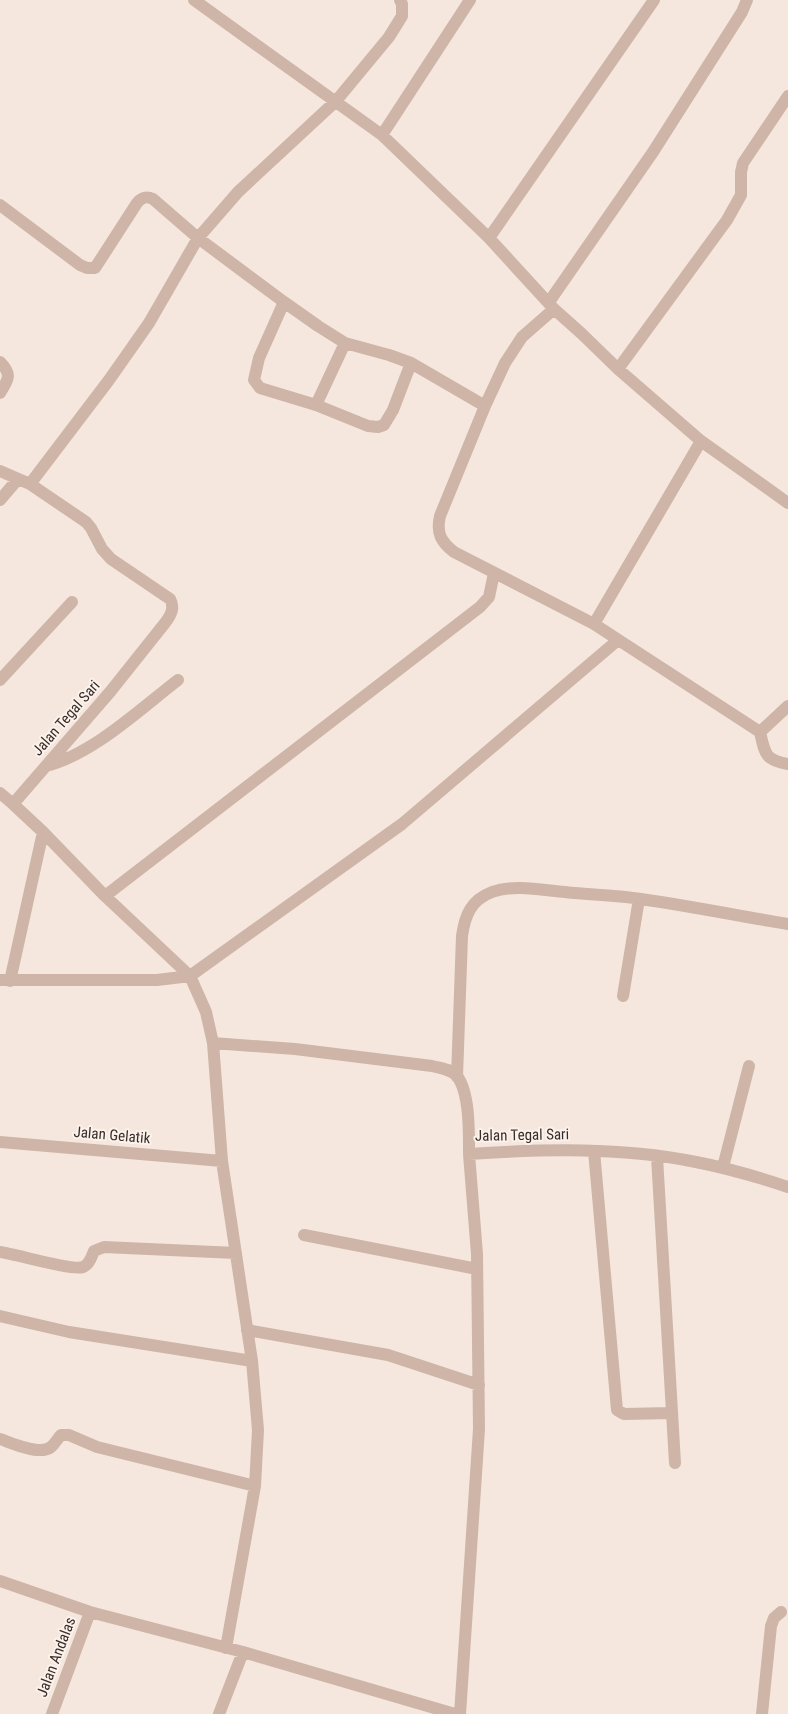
<svg xmlns="http://www.w3.org/2000/svg" width="788" height="1714" font-family="'Roboto Condensed',sans-serif">
  <style>
    .lines { fill: none; stroke-linecap: round; stroke-linejoin: round }
    .street { stroke: #ceb5a8; stroke-width: 12 }
    .labels { text-anchor: middle; dominant-baseline: central; stroke-width: 4; stroke-linejoin: round; paint-order: stroke }
    .street-label { font-size: 15px; fill: #3a2c29; stroke: #fbf2eb }
  </style>
  <rect width="100%" height="100%" fill="#f5e7de"/>
  <g class="lines">
    <path class="street" d="M194 0 382 135 489 238 554 309 582 334 618 369 701 441 788 503
      M382 135 470 0
      M0 205 80 265 87 268H95L137 203C142 197 146 196 153 199L198 238 284 302
      M489 238 654 0
      M549 302 653 152 742 12 747 0
      M554 309 522 337 505 363 485 406 440 516C436 533 441 542 454 552L594 624 760 732 788 706
      M0 362C12 374 9 379 0 393
      M411 363 393 410 384 425 378 427 368 426 316 405 260 388 254 380 259 358 284 302 318 326 345 343 389 355 411 363 485 406
      M618 369 727 220 741 195V172L743 163 788 96
      M316 405 345 343
      M0 471 30 484 86 522 91 528 102 549 111 559 170 599C175 608 171 615 165 623L110 692 13 804 43 832 105 896 190 976 206 1012 213 1043 295 1049 432 1066C440 1068 451 1069 457 1076 470 1093 469 1133 469 1154 545 1149 622 1147 696 1162 727 1168 758 1177 788 1187
      M30 484 109 380 149 323 198 238 238 192 336 101 389 37 402 16V4L400 0
      M0 500 18 479
      M594 624 701 441
      M0 680 72 602
      M760 732C765 754 765 760 788 764
      M46 766C93 754 139 710 178 680
      M0 793 13 804
      M105 896 480 607 489 597 494 573
      M0 980H157L190 976 402 824 618 640
      M10 981 43 832
      M623 996 639 899
      M213 1043 222 1161 252 1361 258 1430 255 1486 226 1648
      M457 1077 462 936C465 915 471 900 492 892 514 884 542 890 565 892 590 895 616 895 641 899 690 906 739 916 788 924
      M0 1142 222 1161
      M594 1151 617 1410 624 1414 672 1413
      M657 1157 675 1463
      M723 1167 749 1066
      M304 1235 477 1269
      M0 1252C16 1254 72 1271 83 1267 89 1265 92 1256 94 1251L104 1247 236 1253
      M0 1316 69 1332 252 1361
      M247 1330 388 1355 479 1385
      M0 1439C12 1443 40 1456 51 1447 55 1444 57 1439 61 1435H69L97 1447 255 1486
      M0 1581 90 1612 243 1652 455 1714
      M52 1714 90 1612
      M219 1714 243 1652
      M460 1714 479 1429 477 1254 469 1154
      M762 1714 771 1626 774 1618 781 1612"/>
  </g>
  <g class="labels">
    <g class="street-label">
      <text transform="translate(66 718) rotate(-49)">Jalan Tegal Sari</text>
      <text transform="translate(112 1135) rotate(5)">Jalan Gelatik</text>
      <text transform="translate(522 1135) rotate(-1)">Jalan Tegal Sari</text>
      <text transform="translate(56 1657) rotate(-69)">Jalan Andalas</text>
    </g>
  </g>
</svg>
